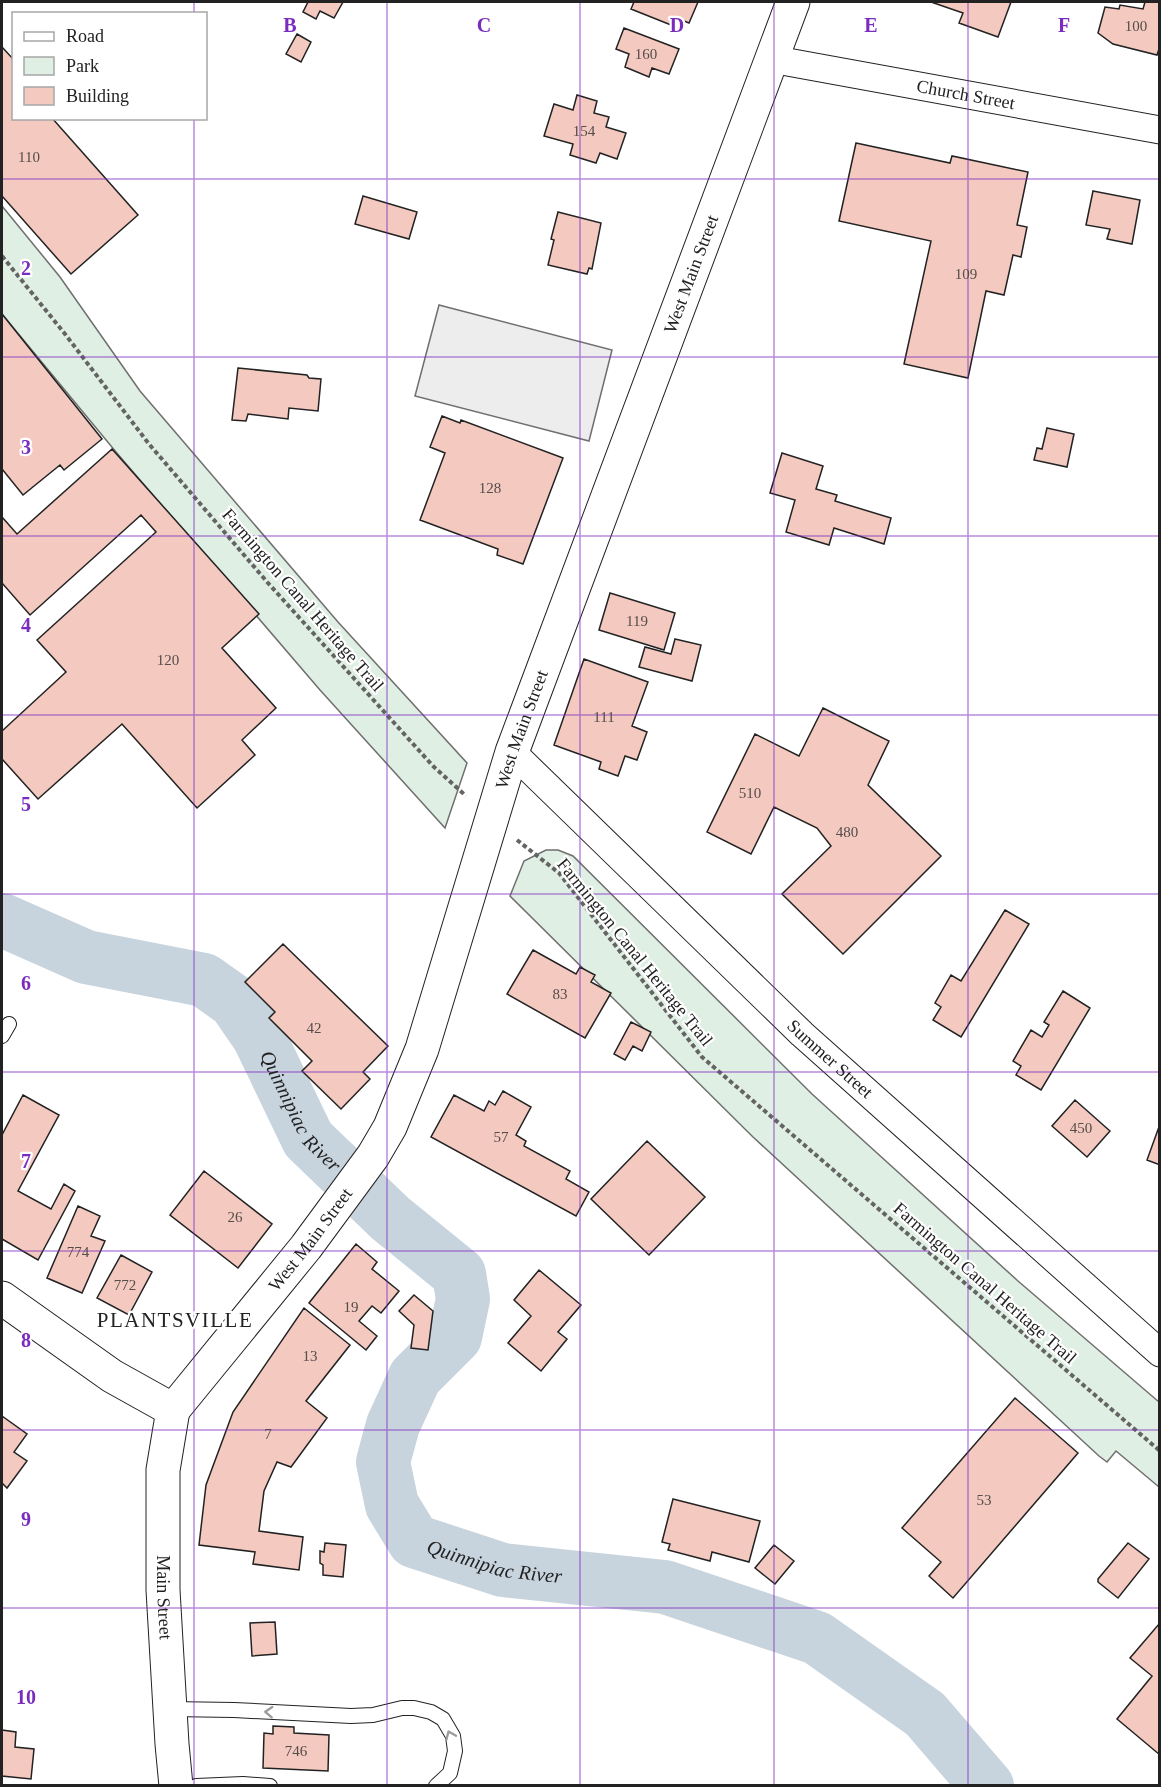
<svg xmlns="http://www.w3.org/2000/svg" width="1161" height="1787" font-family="'Times New Roman',serif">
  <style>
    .green { fill: #e0efe3; stroke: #6f6f6f; stroke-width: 1.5 }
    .parking { fill: #ededed; stroke: #6f6f6f; stroke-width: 1.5 }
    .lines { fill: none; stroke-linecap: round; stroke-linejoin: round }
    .river { stroke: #c7d3dd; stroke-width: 54 }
    .building { fill: #f3c9c0; stroke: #222; stroke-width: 1.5 }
    .service-casing { stroke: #222; stroke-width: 16 }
    .minor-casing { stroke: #222; stroke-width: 29 }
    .secondary-casing { stroke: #222; stroke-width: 35 }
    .trunk-casing { stroke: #222; stroke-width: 35 }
    .path { stroke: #646464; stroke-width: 4; stroke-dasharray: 4.5 3; stroke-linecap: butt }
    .service { stroke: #fff; stroke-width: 14 }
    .minor { stroke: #fff; stroke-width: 27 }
    .secondary { stroke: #fff; stroke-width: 33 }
    .trunk { stroke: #fff; stroke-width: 33 }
    .oneway { stroke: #9c9c9c }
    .grid { fill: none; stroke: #7b2cbf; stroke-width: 1.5; stroke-opacity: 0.55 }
    .labels { text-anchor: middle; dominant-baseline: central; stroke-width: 4.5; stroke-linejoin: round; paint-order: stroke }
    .number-label { font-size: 15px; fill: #564c4a }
    .street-label { font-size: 18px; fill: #222; stroke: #fff }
    .water-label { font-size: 20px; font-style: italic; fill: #222; stroke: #fff }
    .quarter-label { font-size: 21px; letter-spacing: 1.5px; fill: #222; stroke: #fff }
    .grid-label { font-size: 20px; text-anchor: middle; font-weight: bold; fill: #7b2cbf; stroke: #fff; stroke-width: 4.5; stroke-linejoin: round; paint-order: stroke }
  </style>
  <rect width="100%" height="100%" fill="#fff"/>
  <path class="green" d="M2 206 60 277 140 391 338 622 467 763 445 828 320 690 116 452 2 314Z
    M546 850H558L573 856 812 1094 1018 1281 1159 1402V1487L1116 1451 1107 1462 1099 1456 753 1137 510 896 524 861Z"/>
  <path class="parking" d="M439 305 612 350 589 441 415 396Z"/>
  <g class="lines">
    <path class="river" id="s1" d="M2 920 86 957 204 980 235 1002 259 1037 308 1139 390 1218 459 1274 463 1299 455 1337 415 1377 393 1425 383 1462 392 1505 414 1541 503 1570 665 1587 817 1638 925 1714 987 1786"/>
  </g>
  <path class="building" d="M308 2H343L334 18 320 11 316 19 303 12Z
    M634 2H698L689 23 674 17 671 25 631 9Z
    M931 2H1011L998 37 959 23 963 13Z
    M1145 2H1160V46L1157 55 1113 44 1098 33 1105 7 1119 9 1120 5 1143 9Z
    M624 28 679 49 669 74 652 68 649 77 625 67 629 54 616 49Z
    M297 34 311 42 301 62 286 54Z
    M2 47 14 60V118H52L138 215 71 274 2 196Z
    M577 95 597 101 594 113 609 117 606 127 626 133 617 159 600 153 596 163 570 155 573 144 544 136 554 104 573 110Z
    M856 143 950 163 952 156 1028 172 1017 225 1027 227 1021 257 1013 255 1004 295 986 291 968 378 904 364 931 241 839 221Z
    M1093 191 1140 200 1132 244 1107 239 1110 229 1086 225Z
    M363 196 417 212 409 239 355 224Z
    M558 212 601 223 592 269 589 268 587 274 548 265 554 240 551 239Z
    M2 314 102 439 64 470 60 465 23 495 2 469Z
    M238 368 307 375 309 378 321 379 318 411 289 408 288 419 248 414 246 421 232 420Z
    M442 416 460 423 461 420 563 458 523 564 497 555 498 549 420 520 445 453 430 447Z
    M1047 428 1074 434 1067 467 1034 460 1037 448 1042 449Z
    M112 449 259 614 222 648 276 708 242 740 255 755 197 808 122 724 38 799 2 759V731L66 672 37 640 156 532 141 515 30 615 2 583V517L17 534Z
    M782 453 823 466 816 489 837 495 835 501 891 518 884 544 834 528 829 545 786 532 795 500 770 493Z
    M610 593 675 613 664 650 599 630Z
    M675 639 701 645 692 681 639 667 645 647 671 654Z
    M584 659 648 682 632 726 647 732 637 760 625 756 618 776 599 769 601 762 554 745Z
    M823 708 889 741 868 785 941 856 843 954 782 894 831 846 817 828 774 807 751 854 707 832 755 734 799 756Z
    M1005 910 1029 924 961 1037 933 1020 941 1007 935 1003 951 975 961 981Z
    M283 944 388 1046 363 1072 370 1079 341 1109 302 1071 312 1061 269 1018 275 1012 245 982Z
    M533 950 576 974 580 967 595 975 591 982 611 993 585 1038 507 994Z
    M1063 991 1090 1008 1041 1090 1016 1075 1021 1066 1013 1061 1031 1030 1042 1037 1049 1025 1044 1022Z
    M631 1022 651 1032 642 1051 633 1046 625 1060 614 1054Z
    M503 1091 531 1107 516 1135 526 1141 524 1146 570 1171 566 1179 589 1192 576 1216 431 1137 454 1095 484 1111 489 1101 495 1105Z
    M23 1095 59 1115 18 1191 51 1209 64 1184 75 1191 38 1260 2 1239V1135Z
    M1075 1100 1110 1131 1087 1157 1052 1126Z
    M1160 1124V1165L1147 1160Z
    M647 1141 705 1197 649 1255 591 1199Z
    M204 1171 272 1224 238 1268 170 1215Z
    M78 1206 100 1216 91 1236 105 1241 82 1293 47 1278Z
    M356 1244 377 1262 372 1269 399 1291 381 1313 372 1306 359 1321 377 1336 366 1350 309 1303Z
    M121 1255 152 1272 129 1315 97 1298Z
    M539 1270 581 1305 558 1332 567 1339 541 1371 508 1343 531 1316 514 1300Z
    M414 1295 433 1311 428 1350 411 1348 414 1325 399 1311Z
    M304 1308 350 1345 306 1401 327 1418 291 1467 277 1462 264 1491 259 1531 303 1537 299 1570 253 1564 255 1552 199 1545 206 1485 233 1412Z
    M1015 1398 1078 1453 953 1598 929 1576 941 1562 902 1528Z
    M2 1416 27 1434 14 1452 27 1461 7 1488 2 1483Z
    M673 1499 760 1521 749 1562 712 1552 710 1561 668 1550 670 1544 662 1542Z
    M325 1543 346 1545 343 1577 323 1575V1565L320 1563V1551L324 1552Z
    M1128 1543 1149 1559 1118 1598 1098 1582V1579Z
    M774 1545 794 1561 775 1584 755 1568Z
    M275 1622 277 1654 252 1656 250 1623Z
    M1159 1624 1160 1625V1755L1117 1719 1152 1676 1130 1658Z
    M273 1726 294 1727V1733L329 1735 328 1771 263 1768 264 1733 273 1734Z
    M2 1730 16 1732 15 1747 34 1749 31 1779 2 1776Z"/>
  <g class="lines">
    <defs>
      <path id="service" d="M2 1036 9 1024
        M170 1709 234 1710 351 1716 373 1715 402 1708H414L431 1712 443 1719 453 1736 455 1751 450 1773 436 1786
        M196 1786 243 1784 270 1786"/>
      <g id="minor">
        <path id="s2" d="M771 59 1160 130"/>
        <path id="s3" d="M512 752 802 1034 1160 1353"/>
      </g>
      <g id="secondary">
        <path id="s4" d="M173 1410 306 1247 373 1156 390 1127 422 1049 512 752 793 2"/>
      </g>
      <g id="trunk">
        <path id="s5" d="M2 1298 112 1376 173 1410 163 1470V1590L172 1744 176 1786"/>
      </g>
    </defs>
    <use href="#service" class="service-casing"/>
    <use href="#minor" class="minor-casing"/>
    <use href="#secondary" class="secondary-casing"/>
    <use href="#trunk" class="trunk-casing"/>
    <path class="path" d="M2 256 65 334 149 444 268 583 433 766 466 796
      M517 840 559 873 702 1057 1160 1451"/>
    <use href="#service" class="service"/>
    <use href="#minor" class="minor"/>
    <use href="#secondary" class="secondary"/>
    <use href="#trunk" class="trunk"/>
  </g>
  <defs><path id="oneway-chevron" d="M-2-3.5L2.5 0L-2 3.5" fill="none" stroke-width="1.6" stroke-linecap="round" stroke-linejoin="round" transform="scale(1.5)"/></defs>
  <g class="oneway">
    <use href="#oneway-chevron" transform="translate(269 1712) rotate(-177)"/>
    <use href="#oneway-chevron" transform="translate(450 1735) rotate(-113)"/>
  </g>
  <path class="grid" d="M194 2V14M387 2V1786M580 2V1786M774 2V1786M968 2V1786M194 118V1786M2 179H1160M2 357H1160M2 536H1160M2 715H1160M2 894H1160M2 1072H1160M2 1251H1160M2 1430H1160M2 1608H1160"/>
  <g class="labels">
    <g class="number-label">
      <text x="1136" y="26">100</text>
      <text x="646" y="54">160</text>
      <text x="584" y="131">154</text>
      <text x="29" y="157">110</text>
      <text x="966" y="274">109</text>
      <text x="490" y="488">128</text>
      <text x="637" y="621">119</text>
      <text x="168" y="660">120</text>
      <text x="604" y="717">111</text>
      <text x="750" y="793">510</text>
      <text x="847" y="832">480</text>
      <text x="560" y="994">83</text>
      <text x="314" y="1028">42</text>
      <text x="1081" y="1128">450</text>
      <text x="501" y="1137">57</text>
      <text x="235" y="1217">26</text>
      <text x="78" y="1252">774</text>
      <text x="125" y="1285">772</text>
      <text x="351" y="1307">19</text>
      <text x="310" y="1356">13</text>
      <text x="268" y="1434">7</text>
      <text x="984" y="1500">53</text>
      <text x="296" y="1751">746</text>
    </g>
    <g class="street-label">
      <text stroke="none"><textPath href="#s2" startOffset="198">Church Street</textPath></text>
      <text stroke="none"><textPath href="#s4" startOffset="1262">West Main Street</textPath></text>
      <text transform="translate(303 600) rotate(49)">Farmington Canal Heritage Trail</text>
      <text stroke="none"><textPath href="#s4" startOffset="776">West Main Street</textPath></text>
      <text transform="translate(635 952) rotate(51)">Farmington Canal Heritage Trail</text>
      <text stroke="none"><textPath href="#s3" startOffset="442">Summer Street</textPath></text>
      <text stroke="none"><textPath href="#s4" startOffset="219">West Main Street</textPath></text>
      <text transform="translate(985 1283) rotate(41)">Farmington Canal Heritage Trail</text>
      <text stroke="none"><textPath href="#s5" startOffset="393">Main Street</textPath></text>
    </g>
    <g class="water-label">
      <text stroke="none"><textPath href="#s1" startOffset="378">Quinnipiac River</textPath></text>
      <text stroke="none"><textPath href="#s1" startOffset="990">Quinnipiac River</textPath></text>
    </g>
    <g class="quarter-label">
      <text x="175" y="1320">PLANTSVILLE</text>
    </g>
  </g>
  <g class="grid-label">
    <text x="290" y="32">B</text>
    <text x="484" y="32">C</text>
    <text x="677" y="32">D</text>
    <text x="871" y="32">E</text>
    <text x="1064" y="32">F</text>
    <text x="26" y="275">2</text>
    <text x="26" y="454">3</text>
    <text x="26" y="632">4</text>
    <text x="26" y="811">5</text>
    <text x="26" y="990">6</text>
    <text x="26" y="1168">7</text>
    <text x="26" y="1347">8</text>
    <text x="26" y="1526">9</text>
    <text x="26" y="1704">10</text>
  </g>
  <rect width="1161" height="1787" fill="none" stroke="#222222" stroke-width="6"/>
  <rect x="12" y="12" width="195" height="108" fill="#ffffff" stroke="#a7a7a7" stroke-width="1.5"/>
  <rect x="24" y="32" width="30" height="9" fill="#ffffff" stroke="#a7a7a7" stroke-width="1.5"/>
  <text x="66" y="42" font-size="18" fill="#222222">Road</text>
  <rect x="24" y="57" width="30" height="18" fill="#e0efe3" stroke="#a7a7a7" stroke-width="1.5"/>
  <text x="66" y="72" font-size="18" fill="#222222">Park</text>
  <rect x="24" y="87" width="30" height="18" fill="#f3c9c0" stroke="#a7a7a7" stroke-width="1.5"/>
  <text x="66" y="102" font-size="18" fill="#222222">Building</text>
</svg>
